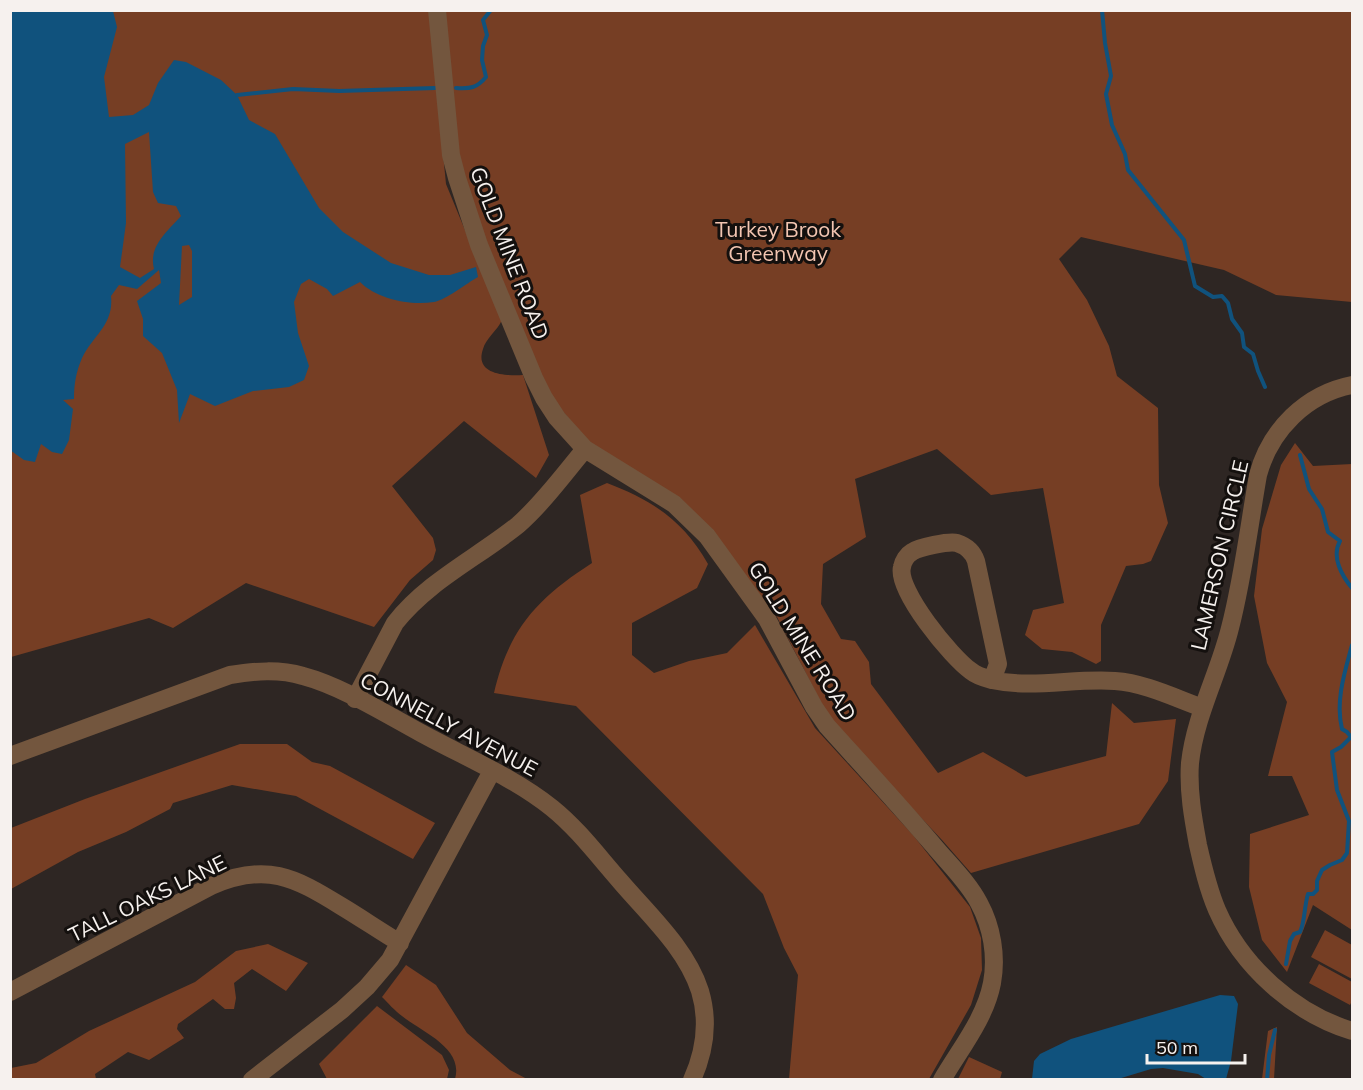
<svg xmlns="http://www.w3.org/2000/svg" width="1363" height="1090" font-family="Mulish,sans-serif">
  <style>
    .green { fill: #763e24 }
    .water { fill: #10527d; fill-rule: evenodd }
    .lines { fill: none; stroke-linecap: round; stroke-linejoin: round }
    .stream { stroke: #10527d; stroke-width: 4 }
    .minor { stroke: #73563e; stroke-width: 18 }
    .labels { text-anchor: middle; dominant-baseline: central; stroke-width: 6; stroke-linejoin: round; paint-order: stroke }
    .park-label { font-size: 21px; fill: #f3c5b1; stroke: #14100e }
    .street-label { font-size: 21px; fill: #f6f1ee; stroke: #14100e }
  </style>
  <rect width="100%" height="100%" fill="#2e2623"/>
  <path class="green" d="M11 11H429L446 184 502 320C497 331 486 338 483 349 474 375 506 376 523 375L549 455 536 478 464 421 392 486 433 538 436 550 433 560 410 580 374 627 246 583 173 628 149 618 11 657Z
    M444 11H1352V302L1276 295 1224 270 1081 237 1059 259 1087 300 1109 346 1117 376 1158 408 1159 485 1168 523 1151 561 1143 564 1126 566 1101 625V661L1096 664 1072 652 1042 649 1025 635 1033 610 1064 603 1043 488 991 495 937 449 855 479 866 537 823 564 821 604 841 639 855 641 869 662 871 684 938 773 983 752 1026 777 1106 756 1112 703 1134 723 1176 719 1168 781 1139 824 971 873 942 840 831 722 777 617 717 540 590 444 555 402 540 377 476 221 459 153Z
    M1295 443 1313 466 1352 464V930L1313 905 1287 972 1262 940 1249 887 1250 834 1309 815 1292 776H1268L1287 702 1267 663 1254 596 1262 529 1281 465Z
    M607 483C652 500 684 521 708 564L697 588 632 623V655L654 673 689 661 727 653 755 625 815 728 913 835 970 907 981 938 982 970 971 1005 929 1079H789L798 975 784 948 763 894 576 706 494 693C509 628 538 598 592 563L580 495Z
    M240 744H287L312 762 330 766 435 823 413 859 296 796 232 785 173 803 170 809 126 832 78 852 11 889V828L85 799Z
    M1325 930 1352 945V979L1311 957Z
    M268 944 308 963 286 991 252 969 234 983 236 998 234 1009H225L213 999 178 1024 177 1029 184 1038 149 1060 128 1052 95 1074 96 1079H11V1068L36 1063 89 1031 195 982 236 951Z
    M1319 964 1352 982V1001L1350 1005 1309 983Z
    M406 965 436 985 467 1033 510 1070 527 1079H455C464 1048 422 1032 402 1016 395 1011 388 1003 382 997Z
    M377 1006 442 1055 449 1070 447 1079H327L319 1064Z
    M1277 1027 1274 1079H1262L1268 1031Z
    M969 1057 1002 1072 1000 1079H958Z"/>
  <path class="water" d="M10 11H113L117 27 104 77 109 117 133 115 149 105 158 83 174 60 186 62 221 80 237 95 249 120 275 134 319 208 343 232 391 263 429 275H450L476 267 478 277C467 283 446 300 434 302 410 306 377 299 360 282L333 296 327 289 309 279 301 284 294 302 298 333 309 366 304 380 289 387 253 391 215 406 190 394 179 423 177 390 162 353 143 336V319L137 301 161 283 159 270 137 289 119 285 111 296C114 325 93 335 82 358 76 372 74 384 74 399L63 400 73 409 69 440 62 454 52 452 41 444 35 462 24 460 10 450ZM149 132 153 192 158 203 176 206 181 216C168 231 148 246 154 269L140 278 120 267 126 223 125 144ZM189 245 192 251V297L179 305 182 246Z
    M1220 995 1234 996 1238 1004 1231 1061 1226 1079H1206L1198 1074 1163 1068 1151 1069 1118 1079H1032L1034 1061 1040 1054 1071 1039Z"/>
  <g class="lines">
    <path class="stream" d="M1102 10 1105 43 1111 76 1106 94 1112 125 1125 154 1128 170 1184 240 1195 286 1213 297 1222 296 1228 303 1232 319 1242 333 1244 347 1253 354 1258 371 1265 387
      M456 88C470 89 477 88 486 77L482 60 483 46 487 35 483 20 491 10
      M237 95 293 89 339 91 435 88
      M1300 455 1309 489 1322 509 1328 532 1340 541C1331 557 1342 576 1352 588
      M1286 964 1290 941 1294 934 1300 932C1305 922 1304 907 1308 894H1313L1317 890V881L1322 870 1330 865 1342 860 1347 853 1349 821 1337 790 1332 752 1341 747 1351 737 1347 732 1342 729C1335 701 1345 671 1352 645
      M1267 1080 1269 1055 1275 1030"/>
    <path class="minor" d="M437 10 451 155 457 178 479 245 534 378 544 398 557 418 585 449 674 504 707 536 767 619 814 707 827 726C863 766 899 805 934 846 949 864 968 882 979 903 992 927 997 956 992 983 985 1019 960 1049 942 1080
      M1352 385C1306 394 1270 430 1258 475 1249 526 1243 578 1230 628 1219 673 1195 716 1190 763 1188 791 1193 818 1198 845 1203 867 1208 889 1217 910 1242 967 1294 1013 1352 1031
      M992 680C985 678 977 676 971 671 952 658 896 590 902 567 903 561 907 555 912 552 919 547 949 541 957 543 966 546 973 552 976 561L998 664 992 680C1033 689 1074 678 1115 681 1145 683 1175 698 1203 708
      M355 699 395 623C428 581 477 558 518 525 543 503 564 474 585 449
      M10 756 230 675C255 671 279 669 303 676 341 686 386 714 421 733 465 757 513 777 552 808 578 829 598 856 620 881 649 915 686 948 700 991 709 1021 705 1051 692 1080
      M10 992 211 886C266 862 294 877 341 906 361 918 380 931 400 943
      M252 1080 342 1010 367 987 390 960 492 771"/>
  </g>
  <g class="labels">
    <g class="park-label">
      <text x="778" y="229">Turkey Brook<tspan x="778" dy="24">Greenway</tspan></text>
    </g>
    <g class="street-label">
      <text transform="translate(510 253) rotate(69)">GOLD MINE ROAD</text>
      <text transform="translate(1219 555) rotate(-77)">LAMERSON CIRCLE</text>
      <text transform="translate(803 641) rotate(58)">GOLD MINE ROAD</text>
      <text transform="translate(449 724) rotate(28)">CONNELLY AVENUE</text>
      <text transform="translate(147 898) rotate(-26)">TALL OAKS LANE</text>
    </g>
  </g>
  <rect width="1363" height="1090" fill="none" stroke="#f6f1ee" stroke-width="24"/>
  <path d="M1147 1054v9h98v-9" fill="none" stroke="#f6f1ee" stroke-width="3"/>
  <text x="1156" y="1054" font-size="18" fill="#f6f1ee" stroke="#14100e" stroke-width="4.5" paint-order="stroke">50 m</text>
</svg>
